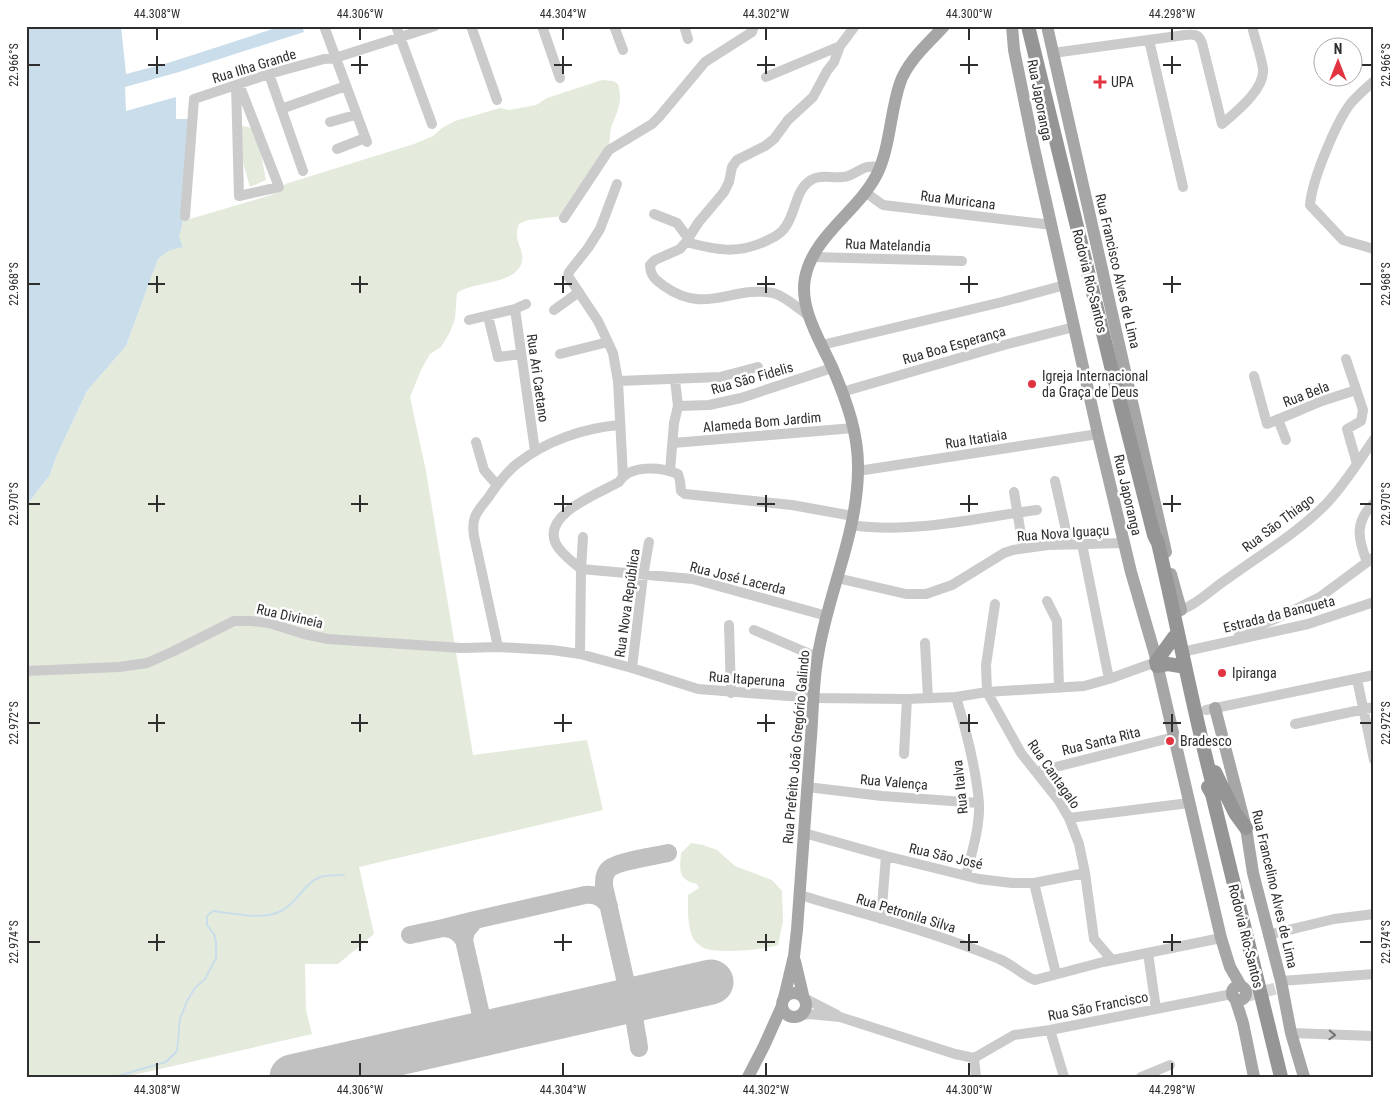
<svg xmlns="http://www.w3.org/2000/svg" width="1400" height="1103" font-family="'Roboto Condensed',sans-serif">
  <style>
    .green { fill: #e4ebdc }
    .water { fill: #c9ddeb }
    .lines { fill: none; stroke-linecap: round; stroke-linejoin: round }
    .stream { stroke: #c9ddeb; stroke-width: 2 }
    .taxiway { stroke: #c1c1c1; stroke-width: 18 }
    .runway { stroke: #c1c1c1; stroke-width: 45 }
    .major-tunnel { stroke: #d5d5d5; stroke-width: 12; stroke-dasharray: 12 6; stroke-linecap: butt }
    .minor { stroke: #cbcbcb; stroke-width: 10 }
    .major { stroke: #a6a6a6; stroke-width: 12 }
    .highway { stroke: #959595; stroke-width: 14 }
    .oneway { stroke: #757575 }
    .ticks { fill: none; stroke: #2e2e2e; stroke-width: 2 }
    .poi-dot { fill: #e13440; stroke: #fff; stroke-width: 2 }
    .labels { text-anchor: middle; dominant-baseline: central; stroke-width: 5; stroke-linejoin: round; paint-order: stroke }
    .street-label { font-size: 14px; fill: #2e2e2e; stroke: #fff }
    .poi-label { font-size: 14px; fill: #2e2e2e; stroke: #fff; text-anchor: start }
    .neatline { fill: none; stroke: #2e2e2e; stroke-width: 2 }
    .ticks-label { font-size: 12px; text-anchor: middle; fill: #2e2e2e }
  </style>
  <rect width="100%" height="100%" fill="#fff"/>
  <path class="green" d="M602 80 613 81 618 84C623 102 618 109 612 125 609 132 611 140 608 148 595 171 577 193 563 216L528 220 519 224C512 242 525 248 522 262 516 285 474 281 457 293L455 319 450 332 441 347 430 354 421 370 410 397 426 471 473 755 587 740 603 810 359 867 374 934 338 964H305L306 1010 312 1034 125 1077H26V506L50 475 57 455 87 391 126 346 158 259C174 247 178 240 183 221L271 195 282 190 285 184 414 144 433 136 442 128 455 121 500 108 509 110 536 105 547 98Z
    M243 126 252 128 259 143 266 180 250 187 242 159 241 127Z
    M691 843 703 845 717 850 735 866 772 880 782 891 783 921 778 945C765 950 716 954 704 948 701 947 694 941 693 938 687 926 688 908 688 895L699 888 697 884C677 880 680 869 681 853Z"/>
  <path class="water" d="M26 26H121L126 74 168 63 282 26H302L304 32 179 72 125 87 126 111 176 97V119H189L183 221 179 237 183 247 170 250 158 259 126 346 87 391 57 455 50 475 26 506Z"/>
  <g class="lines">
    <path class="stream" d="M114 1077 166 1062 177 1051 180 1019 187 1001 195 988 205 979 216 958V942L214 934 207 925V916L213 911C232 913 261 920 279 912 296 905 303 884 320 877 327 875 337 875 344 875"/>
    <path class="taxiway" d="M475 920 585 895C596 894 602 897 609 906
      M410 935 443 928
      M464 940C458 931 453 929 443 928L475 920 466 931 464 940 481 1015
      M626 983 604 886C604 879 604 873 610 868 619 861 655 856 668 853
      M613 1004C622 998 627 994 626 983L632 991
      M467 1037 477 1030 481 1015C487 1026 493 1028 505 1028
      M639 1048C637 1026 626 1008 649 996"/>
    <path class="runway" d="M292 1077 711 982"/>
    <path class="major-tunnel" d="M1246 996 1282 987"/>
    <path class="minor" d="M324 26 367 142
      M396 26 432 124
      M471 26 497 100
      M542 26 560 78
      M614 26 623 50
      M684 26 688 39
      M1149 40 1183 187
      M1053 53 1185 35C1194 34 1199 34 1202 43L1222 124C1236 112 1265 89 1263 69 1261 55 1255 40 1252 26
      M269 74 303 171
      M766 77 840 46
      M1374 81C1366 88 1358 95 1351 103 1336 122 1312 180 1310 205L1343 240 1374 249
      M236 85 239 196 279 187 239 84
      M281 109 346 86
      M330 122 355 115
      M337 149 365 138
      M617 184 600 229 588 248 569 272 568 276 598 321 613 353 618 381 623 476
      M865 192 883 205 1052 225
      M654 214 677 223 688 238
      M185 216 194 99 269 74 324 59 335 58 435 26
      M564 218 609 150 652 124 659 117 705 62 752 32 754 26
      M686 242C717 250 738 255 768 240 775 237 782 233 786 226 796 212 795 190 811 180 822 173 836 180 848 176 863 170 862 165 880 167
      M813 257 962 261
      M515 309 535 451
      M554 310 579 292
      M488 316 498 357 521 354
      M809 316C800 310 784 295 773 293 732 285 706 316 664 286 656 280 650 276 650 265L655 260 680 249 686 242 698 223 724 192 729 182 732 167 737 160 765 146 774 139 788 120 813 97 827 71 834 62 840 46 855 26
      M469 320 515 309 526 304
      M822 345 1002 302 1065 285
      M560 354 608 342
      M1346 359 1363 410 1361 421 1347 429 1357 464
      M1254 376 1267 424 1322 401 1356 390
      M618 381 720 377 758 367
      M842 392 1004 345 1074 327
      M678 406 709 405 741 398 832 368
      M1278 419 1286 440
      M476 442 484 470 497 485
      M673 443 854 428
      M670 471 674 423 678 406 675 380
      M858 471 1098 434
      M1055 481 1069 544
      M1014 492 1023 547
      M851 525C913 534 975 518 1037 510
      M1082 544 1109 679
      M1367 562C1358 539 1354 522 1374 503
      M837 578 906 594H926L952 585 1004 553 1013 550 1048 545 1124 543
      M1047 601 1057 621 1059 688
      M995 604 986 665 987 692 1021 753 1059 801 1069 818 1079 844 1085 873 1094 939 1112 960
      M1176 611C1192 609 1213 588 1227 579 1260 555 1298 533 1327 503 1345 484 1359 461 1374 439
      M827 616 693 579 581 569C573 562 561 554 556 544 541 514 600 493 619 482 630 464 661 467 678 474L680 481 681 491 685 494 792 505 853 516
      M729 625 731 693
      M754 630 817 657
      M1239 635 1286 614 1320 597 1374 557
      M925 643 928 698
      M498 647 474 536C471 517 477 512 488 498 496 486 506 472 518 463 546 441 584 428 619 425
      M1182 652 1308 624 1374 602
      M580 654 581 569 583 537
      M632 668 643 576 649 542
      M26 671 119 667 147 663 172 652 234 621H251L269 623 304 634 328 639 462 648 498 647 552 650 580 654 632 668 698 689 814 698 907 699 956 697 987 692 1084 686 1109 679 1156 662
      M1357 679 1374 760
      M956 697C966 730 976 768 979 803 980 827 972 852 966 875
      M1206 710 1374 675
      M1295 724 1374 707
      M904 754 907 699
      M1036 772 1174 737
      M807 787 882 796 979 803
      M1069 818 1189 803
      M804 833 886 856 979 879 1012 883H1034L1085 873
      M1034 883 1056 974
      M800 895C866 915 935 932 999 959 1012 964 1022 975 1035 980L1103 962 1221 938
      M881 919 886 856
      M1268 935 1334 919 1374 914
      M1148 953 1156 1009
      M1281 981 1374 974
      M804 998 837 1015
      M798 1016 809 1014 840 1017 955 1054 974 1058
      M1050 1030 1064 1077
      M1291 1033 1374 1036
      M974 1058 1014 1035 1050 1030 1232 994
      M974 1058 976 1077
      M1141 1077 1170 1065"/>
    <path class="major" d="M1012 26 1014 50 1034 148 1098 434 1131 572 1154 651 1221 938 1230 967 1241 986
      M1047 26 1166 552
      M1171 574 1181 610
      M1215 708 1246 828 1253 873 1281 981 1291 1033 1304 1077
      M795 961 803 995
      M1232 993a7 7 0 1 1 14 0a7 7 0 1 1-14 0Z
      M782 1005a12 12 0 1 1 24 0a12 12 0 1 1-24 0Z
      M784 998 794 956 797 930C802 865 806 801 811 737 813 710 813 682 818 655 828 593 857 535 858 471 859 435 847 402 833 369 821 342 799 309 805 278 813 236 857 212 876 176 890 150 890 112 900 83 908 60 929 43 944 26
      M1235 998 1243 1023 1254 1077
      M748 1077 764 1046 782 1006"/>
    <path class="highway" d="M1028 26 1111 366 1154 535 1158 543C1177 624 1192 705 1213 786L1212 794
      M1156 662 1174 637
      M1157 666 1168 664 1180 666
      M1215 772 1235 813 1246 828
      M1208 787 1212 794 1281 1077"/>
  </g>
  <defs><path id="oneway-chevron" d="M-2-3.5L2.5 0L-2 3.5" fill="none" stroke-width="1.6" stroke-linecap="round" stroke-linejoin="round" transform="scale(1.25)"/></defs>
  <use class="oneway" href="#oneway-chevron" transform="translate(1332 1035) rotate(2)"/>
  <path class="ticks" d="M157 28V40M360 28V40M563 28V40M766 28V40M969 28V40M1172 28V40M157 56V74M360 56V74M563 56V74M766 56V74M969 56V74M1172 56V74M28 65H40M148 65H165M351 65H368M554 65H572M757 65H775M960 65H978M1163 65H1181M1360 65H1372M157 276V293M360 276V293M563 276V293M766 276V293M969 276V293M1172 276V293M28 284H40M148 284H165M351 284H368M554 284H572M757 284H775M960 284H978M1163 284H1181M1360 284H1372M157 495V512M360 495V512M563 495V512M766 495V512M969 495V512M1172 495V512M28 504H40M148 504H165M351 504H368M554 504H572M757 504H775M960 504H978M1163 504H1181M1360 504H1372M157 714V732M360 714V732M563 714V732M766 714V732M969 714V732M1172 714V732M28 723H40M148 723H165M351 723H368M554 723H572M757 723H775M960 723H978M1163 723H1181M1360 723H1372M157 934V951M360 934V951M563 934V951M766 934V951M969 934V951M1172 934V951M28 942H40M148 942H165M351 942H368M554 942H572M757 942H775M960 942H978M1163 942H1181M1360 942H1372M157 1063V1076M360 1063V1076M563 1063V1076M766 1063V1076M969 1063V1076M1172 1063V1076"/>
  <g class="poi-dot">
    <path d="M1097.5 74.5h5v5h5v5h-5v5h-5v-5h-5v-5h5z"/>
    <circle cx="1032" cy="384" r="5"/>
    <circle cx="1222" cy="673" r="5"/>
    <circle cx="1170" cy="741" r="5"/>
  </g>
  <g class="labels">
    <g class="street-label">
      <text transform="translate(254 66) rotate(-17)">Rua Ilha Grande</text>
      <text transform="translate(1040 100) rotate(79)">Rua Japoranga</text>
      <text transform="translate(958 200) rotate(7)">Rua Muricana</text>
      <text transform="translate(888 245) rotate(2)">Rua Matelandia</text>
      <text transform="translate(1118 271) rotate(77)">Rua Francisco Alves de Lima</text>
      <text transform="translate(1090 281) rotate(76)">Rodovia Rio-Santos</text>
      <text transform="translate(954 345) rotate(-16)">Rua Boa Esperança</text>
      <text transform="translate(538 378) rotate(82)">Rua Ari Caetano</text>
      <text transform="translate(752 378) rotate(-16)">Rua São Fidelis</text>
      <text transform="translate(1306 394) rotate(-21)">Rua Bela</text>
      <text transform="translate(762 422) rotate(-5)">Alameda Bom Jardim</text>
      <text transform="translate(976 439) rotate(-9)">Rua Itatiaia</text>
      <text transform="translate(1128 495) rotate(77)">Rua Japoranga</text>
      <text transform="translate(1278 523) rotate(-37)">Rua São Thiago</text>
      <text transform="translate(1063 533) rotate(-4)">Rua Nova Iguaçu</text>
      <text transform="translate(738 578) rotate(14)">Rua José Lacerda</text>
      <text transform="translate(627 603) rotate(-82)">Rua Nova República</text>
      <text transform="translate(1279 614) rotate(-14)">Estrada da Banqueta</text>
      <text transform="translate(290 616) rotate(13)">Rua Divineia</text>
      <text transform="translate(747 679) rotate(4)">Rua Itaperuna</text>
      <text transform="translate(1101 741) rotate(-14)">Rua Santa Rita</text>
      <text transform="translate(796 747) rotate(-85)">Rua Prefeito João Gregório Galindo</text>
      <text transform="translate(1054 774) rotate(55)">Rua Cantagalo</text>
      <text transform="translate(894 782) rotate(5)">Rua Valença</text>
      <text transform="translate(960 787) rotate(-96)">Rua Italva</text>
      <text transform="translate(946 856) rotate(13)">Rua São José</text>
      <text transform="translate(1275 889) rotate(77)">Rua Francelino Alves de Lima</text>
      <text transform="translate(906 913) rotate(17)">Rua Petronila Silva</text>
      <text transform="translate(1246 936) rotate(76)">Rodovia Rio-Santos</text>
      <text transform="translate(1098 1006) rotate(-11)">Rua São Francisco</text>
    </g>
    <g class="poi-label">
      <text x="1111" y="82">UPA</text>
      <text x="1042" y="376">Igreja Internacional<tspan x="1042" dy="16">da Graça de Deus</tspan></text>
      <text x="1232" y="673">Ipiranga</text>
      <text x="1180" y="741">Bradesco</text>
    </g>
  </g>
  <rect width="1400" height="1103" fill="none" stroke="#ffffff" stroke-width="55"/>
  <g transform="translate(1338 62)"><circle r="24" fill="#ffffff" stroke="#ababab"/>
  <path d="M0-4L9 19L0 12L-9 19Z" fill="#e13440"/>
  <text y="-8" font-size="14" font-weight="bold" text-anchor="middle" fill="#2e2e2e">N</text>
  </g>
  <rect x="28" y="28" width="1344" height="1048" class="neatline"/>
  <g class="ticks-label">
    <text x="157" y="18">44.308°W</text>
    <text x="360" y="18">44.306°W</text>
    <text x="563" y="18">44.304°W</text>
    <text x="766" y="18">44.302°W</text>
    <text x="969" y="18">44.300°W</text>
    <text x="1172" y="18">44.298°W</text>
    <text transform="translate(14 65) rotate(-90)" y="4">22.966°S</text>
    <text transform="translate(1386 65) rotate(-90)" y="4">22.966°S</text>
    <text transform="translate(14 284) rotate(-90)" y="4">22.968°S</text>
    <text transform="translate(1386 284) rotate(-90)" y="4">22.968°S</text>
    <text transform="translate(14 504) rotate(-90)" y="4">22.970°S</text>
    <text transform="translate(1386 504) rotate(-90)" y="4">22.970°S</text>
    <text transform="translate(14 723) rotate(-90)" y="4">22.972°S</text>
    <text transform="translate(1386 723) rotate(-90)" y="4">22.972°S</text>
    <text transform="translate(14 942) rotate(-90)" y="4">22.974°S</text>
    <text transform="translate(1386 942) rotate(-90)" y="4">22.974°S</text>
    <text x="157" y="1094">44.308°W</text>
    <text x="360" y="1094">44.306°W</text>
    <text x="563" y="1094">44.304°W</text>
    <text x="766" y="1094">44.302°W</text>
    <text x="969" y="1094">44.300°W</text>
    <text x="1172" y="1094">44.298°W</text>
  </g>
</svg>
